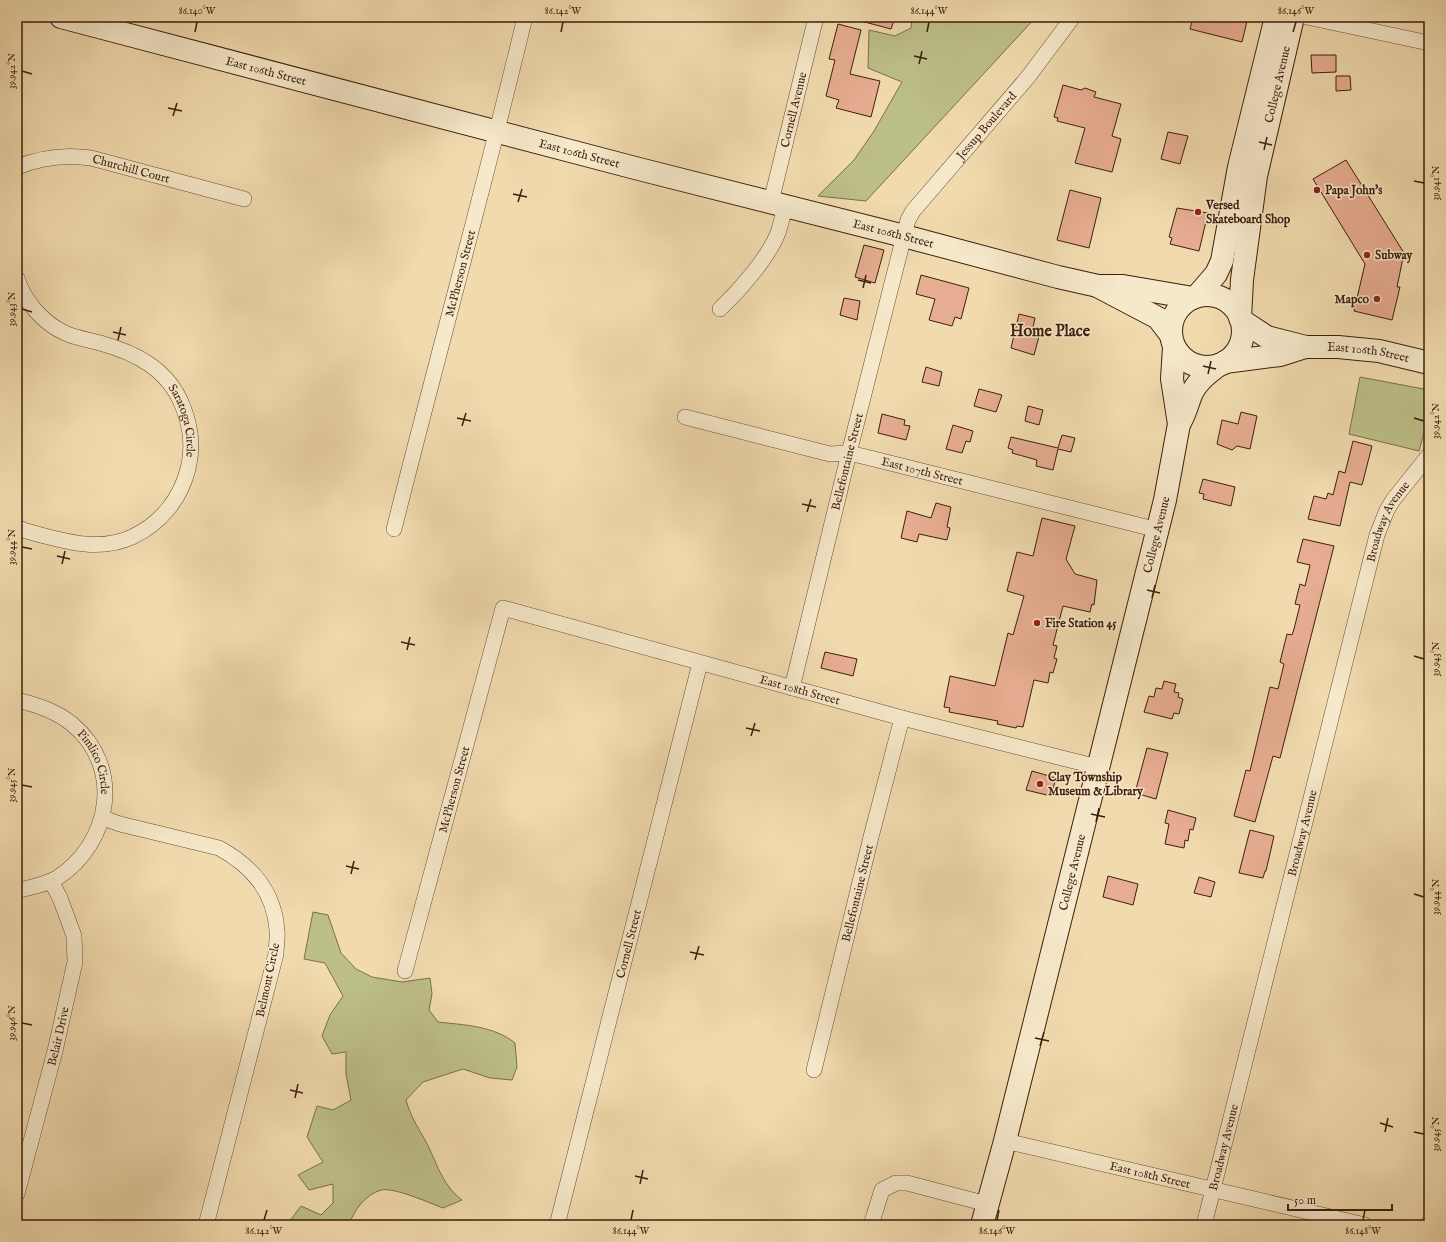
<svg xmlns="http://www.w3.org/2000/svg" width="1446" height="1242" font-family="'IM FELL English',serif">
  <style>
    .green { fill: #bdbf88; stroke: #7d6e4b }
    .building { fill: #e7ad92; stroke: #3d1e0e }
    .lines { fill: none; stroke-linecap: round; stroke-linejoin: round }
    .street-casing { stroke: #6a4d36; stroke-width: 16 }
    .secondary-casing { stroke: #3d1e0e; stroke-width: 24 }
    .street { stroke: #f6e8ca; stroke-width: 15 }
    .secondary { stroke: #f6e8ca; stroke-width: 22 }
    .ticks { fill: none; stroke: #3d1e0e; stroke-width: 1.5 }
    .poi-dot { fill: #8f2418; stroke: #f6e8ca; stroke-width: 1.5 }
    .labels { text-anchor: middle; dominant-baseline: central; stroke-width: 3; stroke-linejoin: round; paint-order: stroke }
    .street-label { font-size: 12px; fill: #3d1e0e; stroke: #f6e8ca }
    .poi-label { font-size: 12px; font-weight: bold; fill: #3d1e0e; stroke: #f6e8ca; text-anchor: start }
    .district-label { font-size: 16px; font-weight: bold; fill: #3d1e0e; stroke: #f6e8ca }
    .neatline { fill: none; stroke: #3d1e0e; stroke-width: 1.5 }
    .ticks-label { font-size: 10px; text-anchor: middle; fill: #3d1e0e }
  </style>
  <rect width="100%" height="100%" fill="#f1dbae"/>
  <filter id="stains"><feTurbulence type="fractalNoise" baseFrequency=".005" numOctaves="4"/><feColorMatrix values="0 0 0 0 .2 0 0 0 0 .09 0 0 0 0 .02 0 0 0 .5 -.17"/></filter>
  <radialGradient id="worn" r=".72"><stop offset=".6" stop-color="#630" stop-opacity="0"/><stop offset="1" stop-color="#630" stop-opacity=".3"/></radialGradient>
  <path class="green" d="M912 17H1036L866 201 818 196 854 160 874 131 902 82 868 68 869 30 895 36 911 28Z
    M1360 377 1429 390V414L1419 451 1349 434Z
    M313 912 328 915 341 953 356 969 372 977 402 982 430 978 432 994 429 1010 438 1022C465 1025 494 1026 515 1043L517 1067 512 1080 490 1078 463 1069 423 1082 406 1100C410 1115 417 1126 425 1140 437 1162 441 1184 462 1200L443 1208C430 1203 394 1187 381 1190 365 1195 354 1210 349 1225H287L301 1206 321 1215 333 1203V1184L309 1190 298 1175 323 1162 307 1137 317 1106 333 1110 351 1100 346 1074V1052L332 1054 322 1036 330 1015 343 996 325 963 304 959Z"/>
  <path class="building" d="M861 17H895L891 29 861 21Z
    M1193 17H1248L1242 42 1190 29Z
    M838 24 861 30 850 74 880 81 871 117 836 108 839 100 826 96 835 60 829 59Z
    M1311 55H1336V72L1312 73Z
    M1336 76H1350L1351 90 1336 91Z
    M1063 85 1081 90 1085 88 1096 92 1094 97 1121 104 1112 136 1121 139 1112 172 1075 163 1085 128 1057 121 1058 118 1054 117Z
    M1168 132 1188 136 1180 164 1161 159Z
    M1346 160 1404 253 1397 287H1400L1392 320 1354 311 1365 264 1313 179Z
    M1070 190 1101 198 1089 248 1057 240Z
    M1177 208 1208 213 1199 251 1170 244 1172 238 1169 237Z
    M864 245 884 250 875 283 855 277Z
    M921 275 969 288 961 319 955 317 952 326 929 320 935 299 916 294Z
    M844 298 860 301 857 320 840 315Z
    M1019 314 1035 318 1033 327 1041 329 1034 355 1011 348Z
    M926 367 942 372 939 386 922 382Z
    M979 389 1002 395 996 412 974 406Z
    M1028 406 1043 410 1039 425 1025 421Z
    M1241 412 1257 416 1250 449 1237 446 1232 450 1217 444 1222 420 1238 424Z
    M882 414 905 420 904 425 910 426 906 440 878 433Z
    M953 425 973 431 970 442 966 441 962 453 946 449Z
    M1062 435 1075 438 1071 452 1058 449 1053 470 1036 466 1037 460 1012 453 1013 450 1008 448 1011 437 1058 448Z
    M1353 441 1372 446 1362 485 1350 482 1340 526 1308 519 1314 496 1326 499 1328 493 1333 495 1339 471 1345 473Z
    M1203 479 1235 487 1231 506 1203 499 1204 494 1199 493Z
    M936 503 951 507 947 527 950 528 947 540 919 534 917 542 901 538 907 511 931 518Z
    M1042 518 1075 526 1066 559 1075 574 1097 580 1094 605 1092 604 1090 612 1063 606 1053 645 1057 646 1054 658 1057 659 1053 673 1050 672 1048 683 1034 680 1023 727 1017 726 1016 728 997 724 998 721 949 712 950 708 944 707 950 676 995 686 1008 633 1013 635 1024 596 1007 591 1017 552 1033 556Z
    M1303 539 1334 546 1280 758 1273 756 1255 822 1234 816 1246 770 1250 771 1270 687 1278 689 1284 664 1280 662 1287 634 1292 635 1294 629 1300 605 1295 604 1300 584 1305 586 1310 565 1297 562Z
    M825 652 857 659 853 676 821 668Z
    M1164 681 1176 684 1174 692 1179 693 1178 697 1183 699 1179 714 1174 713 1172 719 1144 712 1149 696 1154 697 1156 688 1162 689Z
    M1147 748 1168 753 1156 799 1135 793Z
    M1032 771 1056 778 1051 796 1026 790Z
    M1168 810 1196 818 1193 830 1190 829 1188 841 1185 840 1184 848 1165 844 1169 824 1165 823Z
    M1250 830 1274 836 1266 871H1265L1263 878 1239 873Z
    M1108 876 1138 884 1133 905 1103 897Z
    M1199 877 1215 882 1211 897 1194 893Z"/>
  <g class="lines">
    <defs>
      <g id="street">
        <path d="M1307 17 1429 43"/>
        <path id="s1" d="M17 167C42 157 65 154 91 158L244 199"/>
        <path id="s2" d="M771 202 816 17"/>
        <path id="s3" d="M17 278C24 301 43 323 65 333 76 338 89 340 100 343 137 353 169 370 183 407 191 427 193 449 188 469 180 500 160 524 132 537 97 553 61 540 26 531L17 527"/>
        <path d="M720 309C740 290 768 258 778 233 781 224 783 215 785 206"/>
        <path id="s4" d="M685 417 830 454 849 453 874 459 1158 530"/>
        <path id="s5" d="M394 529C437 358 484 188 525 17"/>
        <path id="s6" d="M792 688 849 453 908 220 913 211 1028 77 1073 17"/>
        <path id="s7" d="M17 700C37 705 56 711 72 724 124 767 111 843 57 878 45 885 31 887 17 891"/>
        <path d="M103 818 120 824 219 848C252 866 274 891 277 930 278 937 276 946 276 954L206 1225"/>
        <path id="s8" d="M405 971 503 608 902 718 1098 767"/>
        <path id="s9" d="M814 1070 871 837 902 718"/>
        <path id="s10" d="M1005 1141 1365 1225"/>
        <path id="s11" d="M17 1194 55 1051 75 962 74 936 60 898 51 881"/>
        <path id="s12" d="M557 1225 700 663"/>
        <path d="M871 1225 882 1190 896 1183H907L987 1204"/>
        <path id="s13" d="M1204 1225 1377 535 1387 510 1393 500 1429 455"/>
        <path d="M1428 1225 1429 1223"/>
      </g>
      <g id="secondary">
        <path id="s14" d="M61 17 639 169 904 236 1058 277 1098 286H1123L1193 298"/>
        <path d="M1099 287 1158 318 1171 335"/>
        <circle cx="1207" cy="331" r="36"/>
        <path d="M1197 296 1216 274 1222 261 1239 167 1276 17"/>
        <path id="s15" d="M1240 318 1242 280 1256 176 1293 17"/>
        <path id="s16" d="M1241 320 1267 337 1306 347H1338L1379 351 1429 363"/>
        <path d="M1225 362 1280 355 1305 347"/>
        <path d="M1179 424C1185 415 1187 405 1191 395 1196 382 1209 372 1219 365"/>
        <path id="s17" d="M982 1225 1005 1141 1165 500 1179 424 1172 379 1174 347"/>
      </g>
    </defs>
    <use href="#street" class="street-casing"/>
    <use href="#secondary" class="secondary-casing"/>
    <use href="#street" class="street"/>
    <use href="#secondary" class="secondary"/>
  </g>
  <path class="ticks" d="M195 32 197 22M561 32 563 22M927 32 929 22M1293 32 1296 22M914 56 927 59M919 64 922 51M22 71 32 74M168 108 182 111M173 116 177 103M1259 142 1272 145M1264 150 1267 137M1414 181 1424 183M513 194 527 197M518 202 522 189M858 280 871 283M863 288 866 275M22 309 32 312M113 332 126 335M118 340 121 327M1203 366 1216 369M1208 374 1211 361M457 418 471 421M1414 418 1424 421M462 426 466 413M802 504 816 507M807 512 811 499M22 547 32 549M57 556 70 559M62 564 65 551M1147 590 1160 593M1152 598 1155 585M401 642 415 645M407 650 410 637M1414 656 1424 659M746 728 760 731M751 736 755 723M22 785 32 787M1091 814 1105 817M1096 822 1099 808M346 866 359 869M351 874 354 861M1414 894 1424 897M690 952 704 955M695 960 699 946M22 1023 32 1025M1035 1038 1049 1041M1040 1046 1044 1032M290 1090 303 1093M295 1098 298 1084M1380 1123 1393 1127M1385 1132 1388 1118M1414 1132 1424 1134M635 1176 648 1179M640 1184 643 1170M264 1220 267 1210M631 1220 633 1210M997 1220 999 1210M1363 1220 1365 1210"/>
  <g class="poi-dot">
    <circle cx="1317" cy="190" r="4"/>
    <circle cx="1198" cy="212" r="4"/>
    <circle cx="1367" cy="255" r="4"/>
    <circle cx="1377" cy="299" r="4"/>
    <circle cx="1037" cy="623" r="4"/>
    <circle cx="1040" cy="784" r="4"/>
  </g>
  <g class="labels">
    <g class="street-label">
      <text stroke="none"><textPath href="#s14" startOffset="212">East 106th Street</textPath></text>
      <text stroke="none"><textPath href="#s15" startOffset="237">College Avenue</textPath></text>
      <text stroke="none"><textPath href="#s2" startOffset="95">Cornell Avenue</textPath></text>
      <text stroke="none"><textPath href="#s6" startOffset="605">Jessup Boulevard</textPath></text>
      <text stroke="none"><textPath href="#s14" startOffset="536">East 106th Street</textPath></text>
      <text stroke="none"><textPath href="#s1" startOffset="117">Churchill Court</textPath></text>
      <text stroke="none"><textPath href="#s14" startOffset="860">East 106th Street</textPath></text>
      <text stroke="none"><textPath href="#s5" startOffset="264">McPherson Street</textPath></text>
      <text stroke="none"><textPath href="#s16" startOffset="134">East 106th Street</textPath></text>
      <text stroke="none"><textPath href="#s3" startOffset="234">Saratoga Circle</textPath></text>
      <text stroke="none"><textPath href="#s6" startOffset="233">Bellefontaine Street</textPath></text>
      <text stroke="none"><textPath href="#s4" startOffset="244">East 107th Street</textPath></text>
      <text stroke="none"><textPath href="#s13" startOffset="728">Broadway Avenue</textPath></text>
      <text stroke="none"><textPath href="#s17" startOffset="712">College Avenue</textPath></text>
      <text stroke="none"><textPath href="#s8" startOffset="684">East 108th Street</textPath></text>
      <text stroke="none"><textPath href="#s7" startOffset="106">Pimlico Circle</textPath></text>
      <text stroke="none"><textPath href="#s8" startOffset="188">McPherson Street</textPath></text>
      <text stroke="none"><textPath href="#s13" startOffset="404">Broadway Avenue</textPath></text>
      <text stroke="none"><textPath href="#s17" startOffset="364">College Avenue</textPath></text>
      <text stroke="none"><textPath href="#s9" startOffset="182">Bellefontaine Street</textPath></text>
      <text stroke="none"><textPath href="#s12" startOffset="290">Cornell Street</textPath></text>
      <text transform="translate(268 980) rotate(-78)">Belmont Circle</text>
      <text stroke="none"><textPath href="#s11" startOffset="163">Belair Drive</textPath></text>
      <text stroke="none"><textPath href="#s13" startOffset="80">Broadway Avenue</textPath></text>
      <text stroke="none"><textPath href="#s10" startOffset="149">East 108th Street</textPath></text>
    </g>
    <g class="poi-label">
      <text x="1325" y="190">Papa John's</text>
      <text x="1206" y="205">Versed<tspan x="1206" dy="14">Skateboard Shop</tspan></text>
      <text x="1375" y="255">Subway</text>
      <text x="1369" y="299" text-anchor="end">Mapco</text>
      <text x="1045" y="623">Fire Station 45</text>
      <text x="1048" y="777">Clay Township<tspan x="1048" dy="14">Museum &amp; Library</tspan></text>
    </g>
    <g class="district-label">
      <text x="1050" y="332">Home Place</text>
    </g>
  </g>
  <rect width="1446" height="1242" fill="none" stroke="#f1dbae" stroke-width="44"/>
  <path d="M1288 1204v6h104v-6" fill="none" stroke="#3d1e0e" stroke-width="2"/>
  <text x="1294" y="1204" font-size="12" fill="#3d1e0e" stroke="#f6e8ca" stroke-width="3" paint-order="stroke">50 m</text>
  <rect x="22" y="22" width="1402" height="1198" class="neatline"/>
  <g class="ticks-label">
    <text x="197" y="14">86.140°W</text>
    <text x="563" y="14">86.142°W</text>
    <text x="929" y="14">86.144°W</text>
    <text x="1296" y="14">86.146°W</text>
    <text transform="translate(11 71) rotate(-90)" y="4">39.942°N</text>
    <text transform="translate(1435 183) rotate(-90)" y="4">39.941°N</text>
    <text transform="translate(11 309) rotate(-90)" y="4">39.943°N</text>
    <text transform="translate(1435 421) rotate(-90)" y="4">39.942°N</text>
    <text transform="translate(11 547) rotate(-90)" y="4">39.944°N</text>
    <text transform="translate(1435 659) rotate(-90)" y="4">39.943°N</text>
    <text transform="translate(11 785) rotate(-90)" y="4">39.945°N</text>
    <text transform="translate(1435 897) rotate(-90)" y="4">39.944°N</text>
    <text transform="translate(11 1023) rotate(-90)" y="4">39.946°N</text>
    <text transform="translate(1435 1134) rotate(-90)" y="4">39.945°N</text>
    <text x="264" y="1234">86.142°W</text>
    <text x="631" y="1234">86.144°W</text>
    <text x="997" y="1234">86.146°W</text>
    <text x="1363" y="1234">86.148°W</text>
  </g>
  <rect width="100%" height="100%" filter="url(#stains)"/>
  <rect width="100%" height="100%" fill="url(#worn)"/>
</svg>
